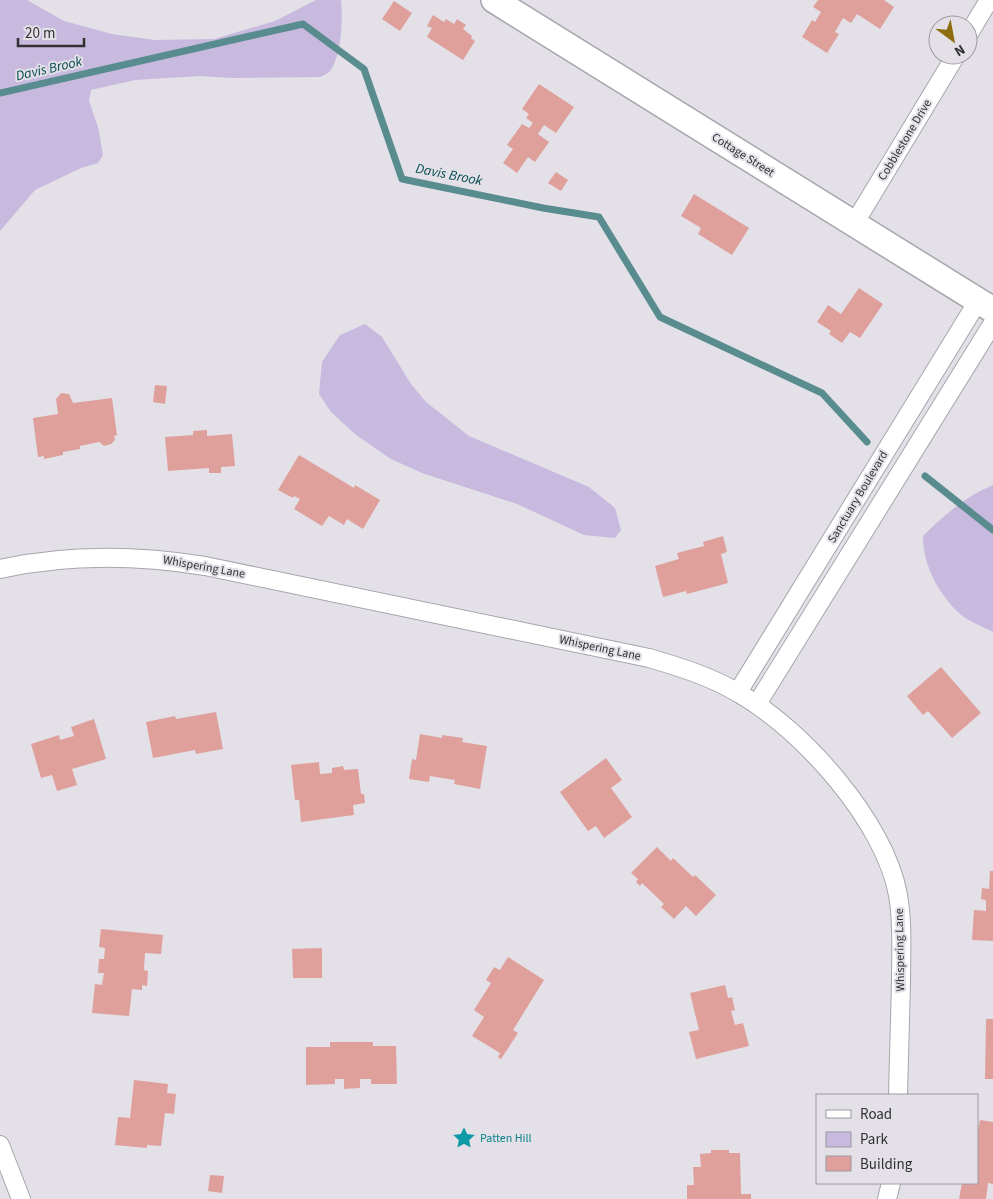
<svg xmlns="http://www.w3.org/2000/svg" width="993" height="1199" font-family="'Source Sans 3',sans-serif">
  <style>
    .green { fill: #c8b9df }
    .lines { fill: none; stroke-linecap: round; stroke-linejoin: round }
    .stream { stroke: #588c8f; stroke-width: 7 }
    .building { fill: #dfa09c }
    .street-casing { stroke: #a8a5ad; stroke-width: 20 }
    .secondary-casing { stroke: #a8a5ad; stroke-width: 28 }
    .street { stroke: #fff; stroke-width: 18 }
    .secondary { stroke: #fff; stroke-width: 25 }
    .labels { text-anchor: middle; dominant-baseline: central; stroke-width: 4; stroke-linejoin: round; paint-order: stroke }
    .street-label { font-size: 12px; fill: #313033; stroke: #e3e0e7 }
    .culture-label { font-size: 12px; fill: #0d838f; stroke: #e3e0e7; text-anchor: start }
    .water-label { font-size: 14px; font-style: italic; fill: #024a4e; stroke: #e3e0e7 }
  </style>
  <rect width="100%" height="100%" fill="#e3e0e7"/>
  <path class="green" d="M0 0H27L64 21 112 34 155 40 214 39 275 21 316 0H341C343 18 342 55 330 71 328 73 323 76 320 77L232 78 200 76 135 80 91 90 89 101 98 127 103 155 98 163 81 168 35 190 0 231Z
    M365 324 382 337 411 384 426 402 469 436 589 487 615 508 621 530 615 538 584 535 517 504 422 473 391 459 356 435 331 412 319 394 322 362 340 335Z
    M993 485V632C982 626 967 621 959 613 938 593 923 565 923 536 943 516 966 496 993 485Z"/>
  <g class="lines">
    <path class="stream" d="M0 93 303 24 364 69 402 179 543 208 599 217 660 317 822 393 867 442
      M925 476 993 530"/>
  </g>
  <path class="building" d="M818 0H884L894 7 880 29 857 14 851 23 843 18 835 32 839 34 827 53 802 37 812 20 815 22 821 12 813 7Z
    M394 1 412 13 400 31 382 19Z
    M433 15 444 22 446 19 454 24 457 19 466 25 463 29 472 36 471 38 475 41 463 60 427 37 432 28 427 26Z
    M539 84 574 107 556 133 544 125 538 134 549 142 535 162 528 157 517 173 503 163 513 149 507 145 522 124 529 128 533 123 526 118 529 114 522 109Z
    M556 172 568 180 561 191 548 183Z
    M694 194 749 228 732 255 698 234 701 228 681 216Z
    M859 288 883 304 860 338 850 332 842 343 829 334 831 331 817 322 828 305 841 314Z
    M155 385 167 386 165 404 153 402Z
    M61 393 69 394 73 403 112 398 117 435 114 436 115 440 111 444 104 446 99 442 80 446V449L63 452V455L44 459V456L38 457 33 418 58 414 56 399Z
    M207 430V436L232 434 235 466 221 467V473H209V468L168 471 165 437 193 435V431Z
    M299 455 354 488 355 485 380 500 363 529 347 519 344 525 329 516 322 526 294 509 300 499 294 496 293 498 278 490Z
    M723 536 727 552 721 554 728 583 687 594 686 591 663 597 655 566 679 559 677 553 704 546 703 542Z
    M941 667 981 713 952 738 928 711 923 715 907 696Z
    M216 712 223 749 196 754 195 750 153 758 146 722 175 716 176 719Z
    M94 719 106 759 72 769 77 785 57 791 52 775 41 778 31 744 59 735 60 740 74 736 71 727Z
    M420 734 442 738V735L463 738 462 742 487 746 480 789 454 784 455 780 430 776 429 782 409 779 412 759 416 760Z
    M606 758 622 780 611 788 632 817 604 838 596 826 588 831 560 792Z
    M319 762 320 774 332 773V768L343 766 344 770 358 769 361 794H364L365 803 353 805 354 815 301 822 299 800H295L291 765Z
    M657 847 671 861 673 858 693 877 695 875 716 895 696 916 686 906 674 919 661 907 664 904 642 883 640 886 636 882 638 879 631 873Z
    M990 871H993V941L972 940 974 910 986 911V900L981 899 982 888 989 889Z
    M101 929 163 935 161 954 145 953 144 970 148 971 147 986 142 985V990L132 989 129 1016 92 1013 95 984 102 985 104 973H98L99 959H104L105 948 99 947Z
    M322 948V978H293L292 949Z
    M508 957 544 980 513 1030 518 1033 501 1059 498 1057 500 1053 472 1036 484 1017 474 1010 491 983 486 980 494 967 500 970Z
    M725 985 728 998 732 997 735 1010 731 1011 735 1025 743 1023 749 1046 696 1059 689 1032 699 1030 690 993Z
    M986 1019H993V1079H985Z
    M330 1042H373V1046H396L397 1084H371V1079H360V1088L344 1089V1079H335V1084L306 1085V1047H330Z
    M134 1080 168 1084 167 1093 176 1094 174 1114 165 1113 161 1146 147 1145V1148L115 1145 118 1117 130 1118Z
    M980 1120 993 1122V1184L988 1183 986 1199H959L962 1183H977V1136Z
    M711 1150H729V1153H740L741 1194H751V1199H687V1185H694L693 1167H701L700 1154 711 1153Z
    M210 1175 224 1176 222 1193 208 1191Z"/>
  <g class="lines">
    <defs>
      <path id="street" d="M968 35 989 0
        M854 224 956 55
        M0 569C68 554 136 555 205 566L649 658C680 667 712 677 740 694 803 730 885 822 898 895 903 923 901 953 901 982 900 1019 899 1057 898 1095
        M738 692 978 301
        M757 704 993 323
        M0 1145 21 1199
        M887 1199 891 1183"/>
      <path id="secondary" d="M494 0 993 310"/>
    </defs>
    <use href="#street" class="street-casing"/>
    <use href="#secondary" class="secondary-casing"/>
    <use href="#street" class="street"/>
    <use href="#secondary" class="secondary"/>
  </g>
  <defs>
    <symbol id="sight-bare" viewBox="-9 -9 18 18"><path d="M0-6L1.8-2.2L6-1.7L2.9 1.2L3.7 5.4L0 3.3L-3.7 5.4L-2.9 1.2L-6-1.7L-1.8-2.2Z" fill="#0f9aa8" stroke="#e3e0e7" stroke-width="2.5" paint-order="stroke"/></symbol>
  </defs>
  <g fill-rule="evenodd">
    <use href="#sight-bare" x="448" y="1122" width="32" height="32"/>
  </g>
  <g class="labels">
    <g class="street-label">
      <text transform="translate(905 140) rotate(-59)">Cobblestone Drive</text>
      <text transform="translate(743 155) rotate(32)">Cottage Street</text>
      <text transform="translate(858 497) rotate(-59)">Sanctuary Boulevard</text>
      <text transform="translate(204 567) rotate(10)">Whispering Lane</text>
      <text transform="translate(600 648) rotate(12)">Whispering Lane</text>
      <text transform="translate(900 950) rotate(-91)">Whispering Lane</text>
    </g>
    <g class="culture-label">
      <text x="480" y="1138">Patten Hill</text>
    </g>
    <g class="water-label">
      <text transform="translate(49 69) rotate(-13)">Davis Brook</text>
      <text transform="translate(449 175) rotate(11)">Davis Brook</text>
    </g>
  </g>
  <rect x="816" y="1094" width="162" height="90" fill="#e3e0e7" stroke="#9c9a9f"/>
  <rect x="826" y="1110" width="25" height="8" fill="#ffffff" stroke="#9c9a9f"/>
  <text x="860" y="1119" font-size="15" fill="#313033">Road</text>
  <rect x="826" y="1132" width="25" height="15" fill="#c8b9df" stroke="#9c9a9f"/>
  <text x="860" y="1144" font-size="15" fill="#313033">Park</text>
  <rect x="826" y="1156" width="25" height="15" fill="#dfa09c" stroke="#9c9a9f"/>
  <text x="860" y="1169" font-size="15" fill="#313033">Building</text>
  <g transform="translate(953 40) rotate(148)"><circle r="24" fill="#e3e0e7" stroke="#9c9a9f"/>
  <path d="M0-4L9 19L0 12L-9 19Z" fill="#8d6d10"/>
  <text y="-8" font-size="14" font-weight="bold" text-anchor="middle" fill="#313033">N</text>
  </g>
  <path d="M18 38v8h66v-8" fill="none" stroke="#313033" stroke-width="2.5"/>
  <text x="25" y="38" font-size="15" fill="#313033" stroke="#e3e0e7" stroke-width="4" paint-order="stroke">20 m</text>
</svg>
